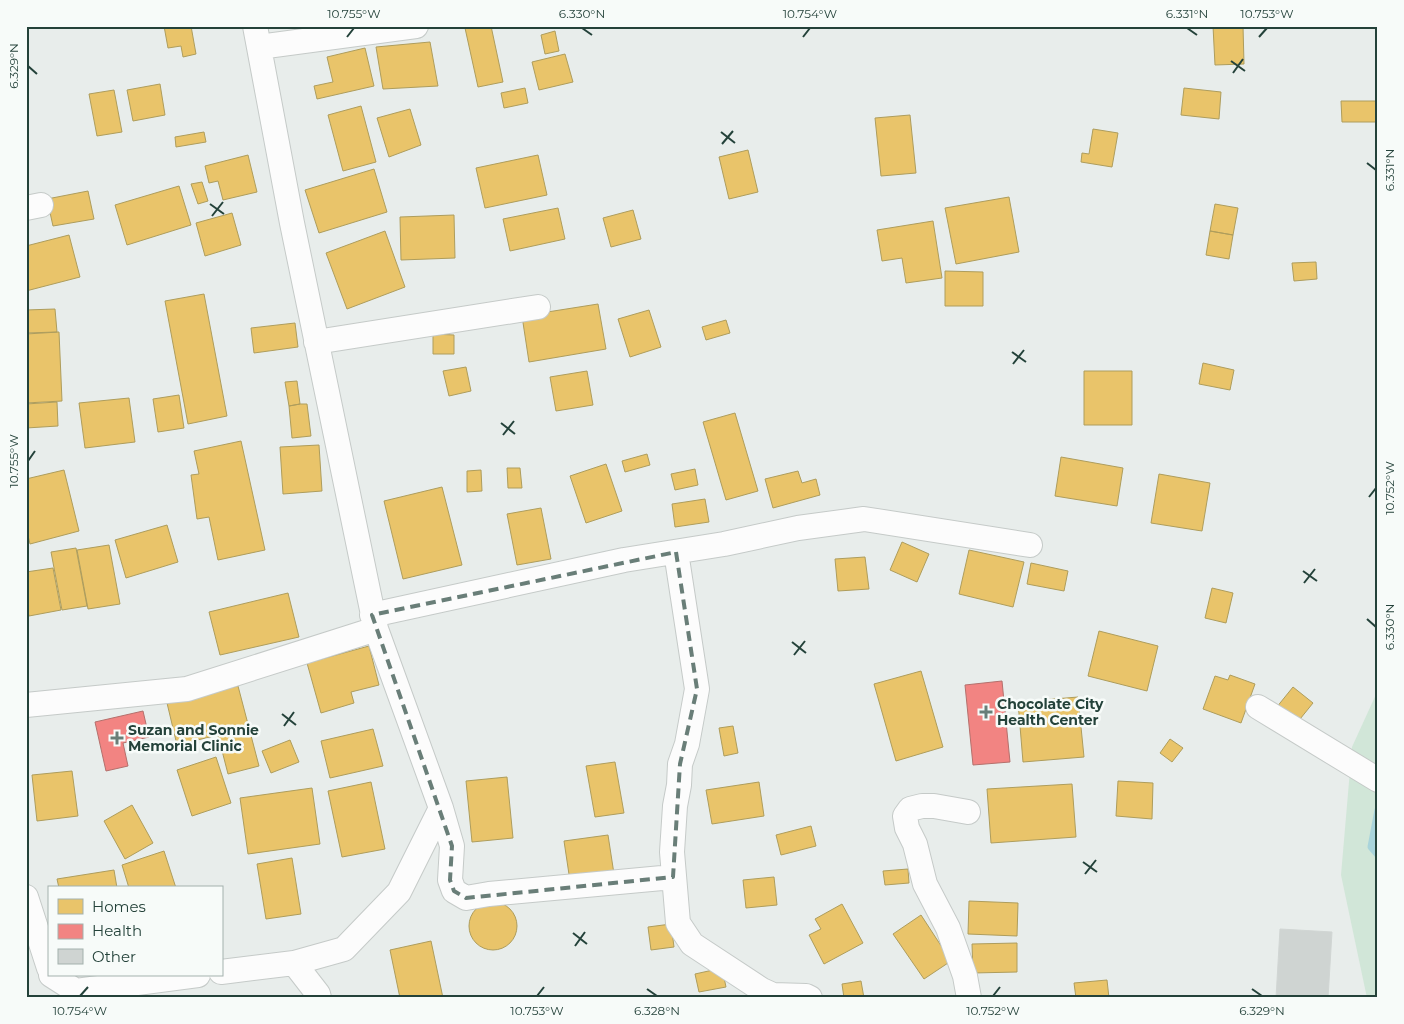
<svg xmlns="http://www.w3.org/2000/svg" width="1404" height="1024" font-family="Montserrat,sans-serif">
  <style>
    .green { fill: #d1e6d8 }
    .homes { fill: #e9c46a; stroke: #ae9d5c }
    .health { fill: #f28482; stroke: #b4706c }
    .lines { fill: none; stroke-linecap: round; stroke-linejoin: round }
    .stream { stroke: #a9d4db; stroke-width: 7 }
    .building { fill: #cfd4d2; stroke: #d1d6d4 }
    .street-casing { stroke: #c5cac8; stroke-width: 26 }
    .street { stroke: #fcfcfc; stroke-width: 24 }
    .marked { fill: none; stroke: #697e78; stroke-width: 4; stroke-dasharray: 10 6; stroke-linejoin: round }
    .ticks { fill: none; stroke: #24423a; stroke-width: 2 }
    .poi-dot { fill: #697e78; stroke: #f7fbf9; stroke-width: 2 }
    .labels { text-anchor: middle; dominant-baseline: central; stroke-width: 5; stroke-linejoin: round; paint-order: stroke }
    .poi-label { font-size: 14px; font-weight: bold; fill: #24423a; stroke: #f7fbf9; text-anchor: start }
    .neatline { fill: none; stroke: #24423a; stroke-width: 2 }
    .ticks-label { font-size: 12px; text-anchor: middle; fill: #24423a }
  </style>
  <rect width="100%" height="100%" fill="#e8edeb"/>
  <path class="green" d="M1378 690V998H1367L1341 875 1352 747Z"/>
  <path class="homes" d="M164 26H191L196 54 183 57 181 46 168 48Z
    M474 26H491L503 82 478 87 465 28Z
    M1213 26H1243L1244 64 1215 65Z
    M555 31 559 51 545 54 541 35Z
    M430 42 438 86 383 89 376 47Z
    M365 48 374 86 317 99 314 86 333 82 327 57Z
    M565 54 573 82 539 90 532 62Z
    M160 84 165 115 133 121 127 90Z
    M525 88 528 103 504 108 501 93Z
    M1184 88 1221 92 1219 119 1181 115Z
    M114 90 122 132 97 136 89 94Z
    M1341 101H1378V122H1342Z
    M361 106 376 162 343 171 328 115Z
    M410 109 421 145 389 157 377 118Z
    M910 115 916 173 881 176 875 118Z
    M1093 129 1118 133 1112 167 1081 162 1082 153 1089 154Z
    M204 132 206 142 176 147 175 137Z
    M748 150 758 192 729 199 719 157Z
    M248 155 257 192 223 200 218 181 209 183 205 166Z
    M538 155 547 195 485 208 476 168Z
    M374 169 387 212 319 233 305 190Z
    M202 182 208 201 198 204 191 184Z
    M179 186 191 225 127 245 115 205Z
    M88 191 94 219 53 226 47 199Z
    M1009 197 1019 252 956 264 945 208Z
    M1215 204 1238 208 1233 235 1210 231Z
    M558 208 565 239 510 251 503 219Z
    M633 210 641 239 611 247 603 218Z
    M232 213 241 245 205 256 196 223Z
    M454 215 455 258 401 260 400 217Z
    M933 221 942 278 906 283 902 258 882 261 877 230Z
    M385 231 405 287 347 309 326 253Z
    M1210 231 1233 235 1229 259 1206 255Z
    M69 235 80 277 26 291V246Z
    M1316 262 1317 279 1294 281 1292 263Z
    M945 271 983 272V306H945Z
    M204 294 227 416 188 424 165 301Z
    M598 304 606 349 529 362 522 316Z
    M55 309 57 332 26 333V310Z
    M649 310 661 347 630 357 618 319Z
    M726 320 730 333 706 340 702 327Z
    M295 323 298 347 254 353 251 328Z
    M59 332 62 401 26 403V334Z
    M433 334 454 335V354H433Z
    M1203 363 1234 370 1230 390 1199 384Z
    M466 367 471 391 449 396 443 371Z
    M587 371 593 405 556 411 550 377Z
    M1084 371H1132V425H1084Z
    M297 381 300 404 289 406 285 382Z
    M179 395 184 428 158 432 153 399Z
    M129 398 135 442 85 448 79 403Z
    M57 402 58 426 26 428V404Z
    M300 404H307L311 436 292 438 289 406Z
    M735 413 758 491 726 500 703 422Z
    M241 441 265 550 218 560 209 517 197 519 191 475 199 474 194 451Z
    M319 445 322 491 283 494 280 447Z
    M647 454 650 465 625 472 622 461Z
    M1061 457 1123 468 1117 506 1055 496Z
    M606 464 622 511 586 523 570 476Z
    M507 468H520L522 488H508Z
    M695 469 698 485 675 490 671 474Z
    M64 470 79 531 30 544 26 527V479Z
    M481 470 482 491 467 492V471Z
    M798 471 802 483 816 479 820 495 773 508 765 479Z
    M1159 474 1210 483 1202 531 1151 523Z
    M442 487 462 565 403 579 384 501Z
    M705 499 709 522 675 527 672 504Z
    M541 508 551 559 517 565 507 514Z
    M167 525 178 562 126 578 115 540Z
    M902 542 929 554 917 582 890 570Z
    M109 545 120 604 88 609 77 550Z
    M76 548 87 606 62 610 51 552Z
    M969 550 1024 562 1013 607 959 594Z
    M865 557 869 589 838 591 835 559Z
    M1031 563 1068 571 1064 591 1027 584Z
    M53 568 61 610 29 616 26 603V581H28L26 572Z
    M1212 588 1233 593 1226 623 1205 618Z
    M288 593 299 637 220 655 209 612Z
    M1099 631 1158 646 1147 691 1088 676Z
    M369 646 379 685 351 692 354 703 321 713 307 663Z
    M921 671 943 747 896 761 874 684Z
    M1230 675 1255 684 1241 723 1203 709 1215 676 1228 680Z
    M238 686 259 766 228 774 218 735 177 745 167 703Z
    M1293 687 1313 703 1296 724 1276 708Z
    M1078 697 1084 757 1023 762 1018 702Z
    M733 726 738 753 724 756 719 728Z
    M373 729 383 766 330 778 321 741Z
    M1170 739 1183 748 1172 762 1160 753Z
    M290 740 299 762 271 773 262 751Z
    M216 757 231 803 192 816 177 770Z
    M615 762 624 813 595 817 586 766Z
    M72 771 78 816 37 821 32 775Z
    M507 777 513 838 472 842 466 781Z
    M1118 781 1153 783 1152 819 1116 816Z
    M371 782 385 849 342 857 328 791Z
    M759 782 764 816 712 824 706 790Z
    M1072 784 1076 837 991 843 987 789Z
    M312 788 320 844 248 854 240 798Z
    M132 805 153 843 125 859 104 821Z
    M811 826 816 846 781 855 776 835Z
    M608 835 614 874 570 881 564 841Z
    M164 851 176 888H129L122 865Z
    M292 858 301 914 266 919 257 864Z
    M908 869 909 883 885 885 883 871Z
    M114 870 117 888H59L57 879Z
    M774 877 777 905 746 908 743 880Z
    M969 901 1018 903 1017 936 968 934Z
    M469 926a24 24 0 1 1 48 0a24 24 0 1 1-48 0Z
    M842 904 863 943 824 964 809 935 821 929 815 919Z
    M921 915 951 961 924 979 893 934Z
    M671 924 674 947 651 950 648 927Z
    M431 941 443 998H400L390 950Z
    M1017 943V972L973 973 972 944Z
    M722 968 726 987 699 992 695 974Z
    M1107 980 1109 998H1076L1074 983Z
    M861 981 864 998H844L842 984Z"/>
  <path class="health" d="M1002 681 1010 762 973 765 965 685Z
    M143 711 149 737 123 743 128 766 106 771 95 722Z"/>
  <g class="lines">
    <path class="stream" d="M1378 810 1371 847 1378 855"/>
  </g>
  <path class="building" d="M1280 929 1332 932 1328 998H1276Z"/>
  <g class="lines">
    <defs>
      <path id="street" d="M255 26 292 223 376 629 441 808 452 846 450 880 454 891 466 898 489 894 673 877
        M259 47 416 26
        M26 208 41 205
        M316 342 538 307
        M676 552 697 689 687 744 680 764 679 785 675 806 672 852 678 923 692 944 762 990 773 995 806 996 810 998
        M372 615 624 560 724 544 798 528 864 519 1030 545
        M26 705 187 689 376 629
        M1258 707 1378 780
        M968 812 934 806H922L910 809 905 816 907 828 915 844 925 884 948 928 965 976 969 998
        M26 897 49 968
        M294 963 344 949 399 892 441 808
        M221 972 294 963 318 994 319 998
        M51 975 76 991 198 975"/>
    </defs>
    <use href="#street" class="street-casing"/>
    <use href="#street" class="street"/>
  </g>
  <path class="marked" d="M676 552 697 689 680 764 673 877 466 898 454 891 450 880 452 846 372 615Z"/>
  <path class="ticks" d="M582 28 592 35M1187 28 1197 35M347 37 354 28M803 37 810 28M1259 37 1267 28M1231 61 1245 71M28 66 37 74M1233 73 1243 59M721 132 735 143M722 144 733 131M1367 163 1376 170M210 204 224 214M212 216 223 202M1012 352 1026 362M1013 364 1024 350M501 423 515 434M503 435 514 421M28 461 35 451M1369 497 1376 488M1303 571 1317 581M1304 583 1315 569M1367 619 1376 627M792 642 806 653M794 655 805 641M282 714 296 725M284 726 294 712M1083 862 1097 872M1085 874 1096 860M573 933 587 944M575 946 585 932M647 989 657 996M1252 989 1262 996M80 996 88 987M537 996 544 987M993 996 1000 987"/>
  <g class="poi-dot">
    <path d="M983.5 704.5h5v5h5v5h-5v5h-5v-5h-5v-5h5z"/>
    <path d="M114.5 730.5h5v5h5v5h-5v5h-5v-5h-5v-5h5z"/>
  </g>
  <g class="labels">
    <g class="poi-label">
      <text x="997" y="704">Chocolate City<tspan x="997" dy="16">Health Center</tspan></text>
      <text x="128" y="730">Suzan and Sonnie<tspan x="128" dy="16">Memorial Clinic</tspan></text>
    </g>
  </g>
  <rect width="1404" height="1024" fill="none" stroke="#f7fbf9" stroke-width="55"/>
  <rect x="48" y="886" width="175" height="90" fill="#f7fbf9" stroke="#a3b1ad"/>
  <rect x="58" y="899" width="25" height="15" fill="#e9c46a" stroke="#a3b1ad"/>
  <text x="92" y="912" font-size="15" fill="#24423a">Homes</text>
  <rect x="58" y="924" width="25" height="15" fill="#f28482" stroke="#a3b1ad"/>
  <text x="92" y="936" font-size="15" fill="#24423a">Health</text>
  <rect x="58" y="949" width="25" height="15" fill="#cfd4d2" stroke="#a3b1ad"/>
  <text x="92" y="962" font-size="15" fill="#24423a">Other</text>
  <rect x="28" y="28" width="1348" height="968" class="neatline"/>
  <g class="ticks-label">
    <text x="354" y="18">10.755°W</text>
    <text x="582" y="18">6.330°N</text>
    <text x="810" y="18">10.754°W</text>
    <text x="1187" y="18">6.331°N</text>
    <text x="1267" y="18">10.753°W</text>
    <text transform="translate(14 66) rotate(-90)" y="4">6.329°N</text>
    <text transform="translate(1390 170) rotate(-90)" y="4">6.331°N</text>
    <text transform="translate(14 461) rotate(-90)" y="4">10.755°W</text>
    <text transform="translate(1390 488) rotate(-90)" y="4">10.752°W</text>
    <text transform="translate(1390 627) rotate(-90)" y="4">6.330°N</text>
    <text x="80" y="1015">10.754°W</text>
    <text x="537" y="1015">10.753°W</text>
    <text x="657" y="1015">6.328°N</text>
    <text x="993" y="1015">10.752°W</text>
    <text x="1262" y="1015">6.329°N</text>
  </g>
</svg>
